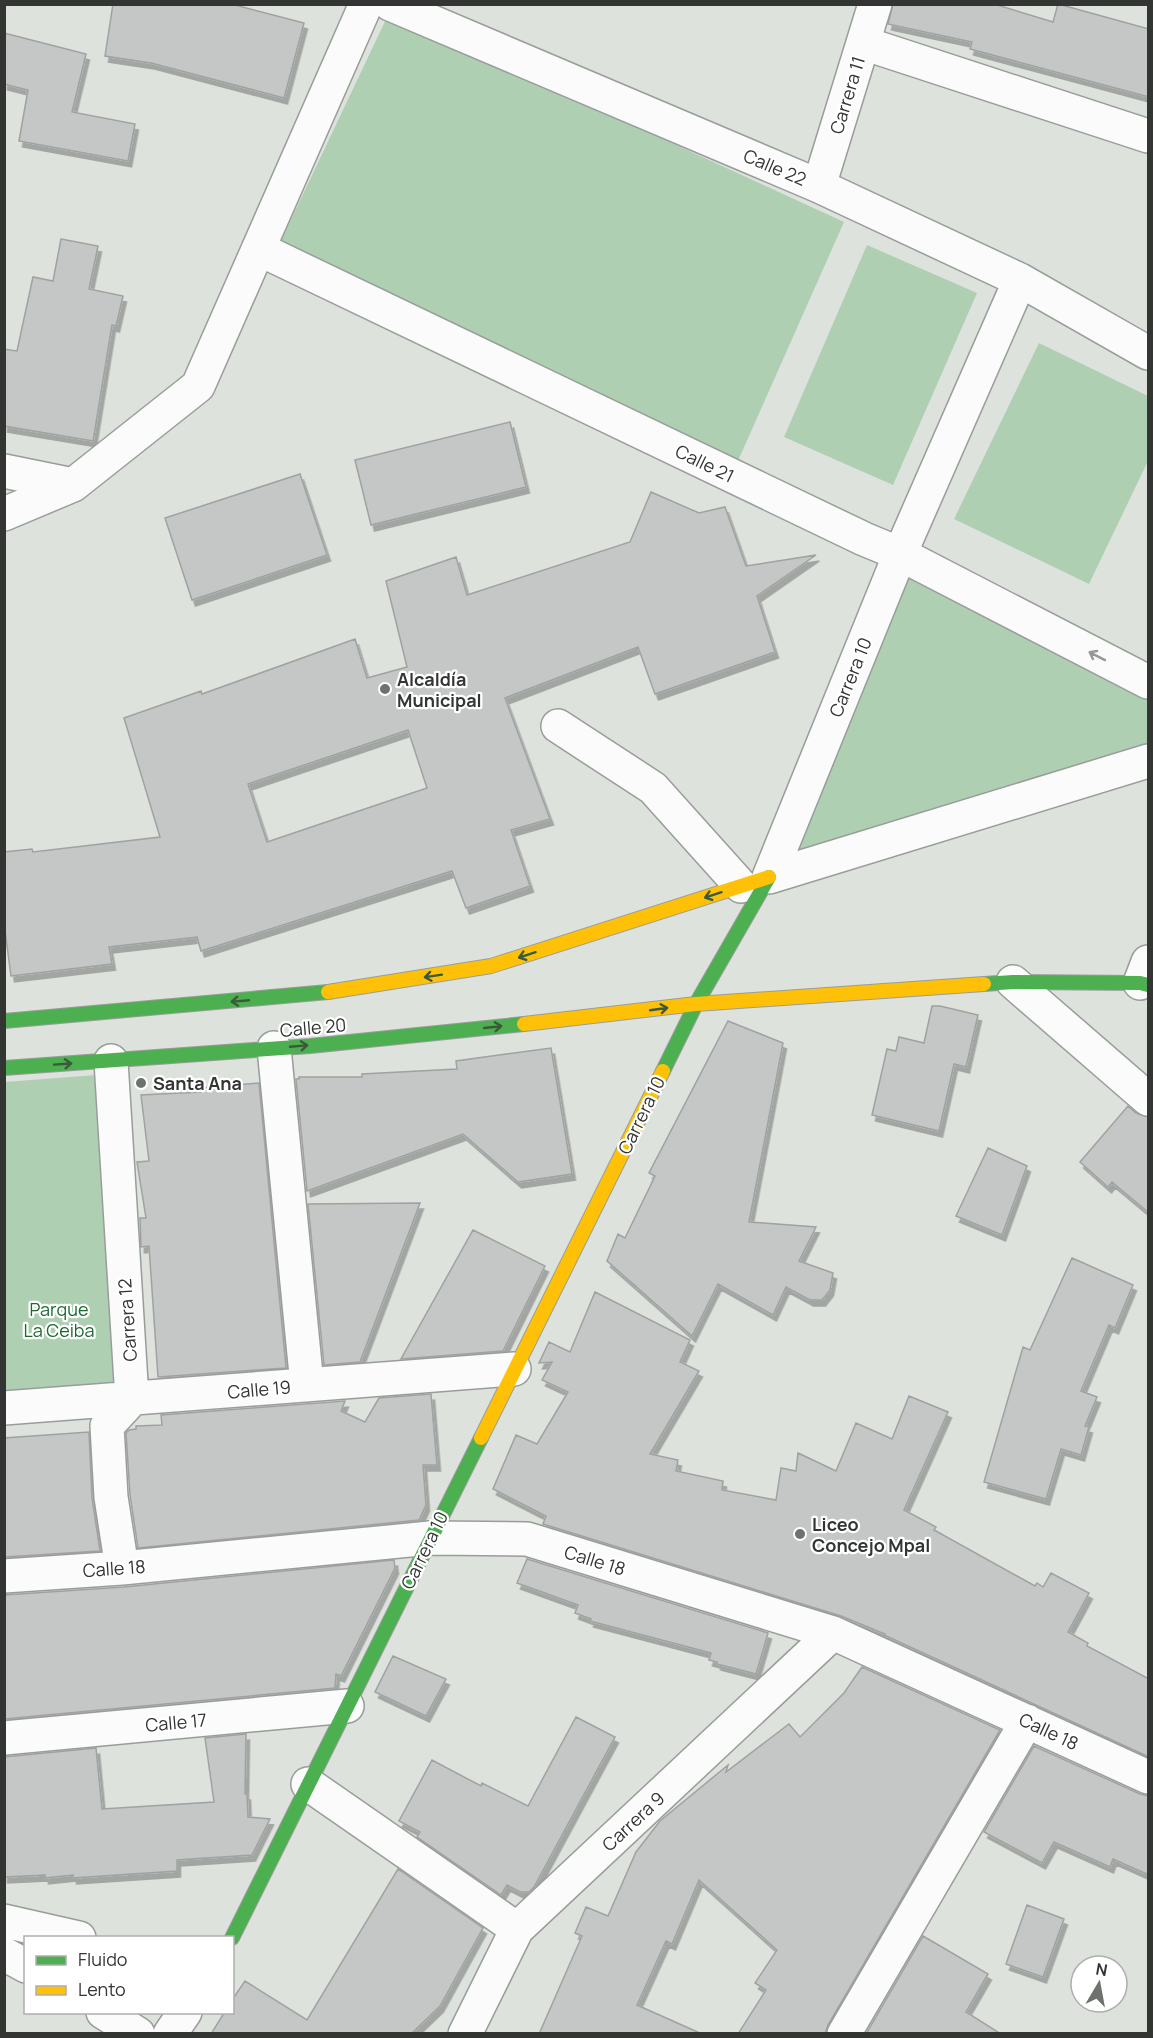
<svg xmlns="http://www.w3.org/2000/svg" width="1153" height="2038" font-family="Manrope,sans-serif">
  <style>
    .green { fill: #afcfb3 }
    .building { fill: #c5c7c6; stroke: #a0a2a1; stroke-width: 1.5; fill-rule: evenodd; filter: url(#shadow) }
    .lines { fill: none; stroke-linecap: round; stroke-linejoin: round }
    .street-casing { stroke: #999d99; stroke-width: 36 }
    .fast-casing { stroke: #999d99; stroke-width: 16 }
    .slow-casing { stroke: #999d99; stroke-width: 16 }
    .street { stroke: #fafbfa; stroke-width: 33 }
    .fast { stroke: #4caf50; stroke-width: 14 }
    .slow { stroke: #ffc107; stroke-width: 14 }
    .oneway { stroke: #969896 }
    .oneway2 { stroke: #3a5a3b }
    .poi-dot { fill: #6e726e; stroke: #fff; stroke-width: 2 }
    .labels { text-anchor: middle; dominant-baseline: central; stroke-width: 4.5; stroke-linejoin: round; paint-order: stroke }
    .street-label { font-size: 18px; fill: #323532; stroke: #fff }
    .poi-label { font-size: 18px; font-weight: bold; fill: #323532; stroke: #fff; text-anchor: start }
    .park-label { font-size: 18px; fill: #1c6930; stroke: #fff }
  </style>
  <defs>
    <filter id="shadow"><feDropShadow dx="3.5" dy="6" stdDeviation="0" flood-color="#0004"/></filter>
  </defs>
  <rect width="100%" height="100%" fill="#dde2dd"/>
  <path class="green" d="M389 13 844 222 737 463 277 249Z
    M867 245 977 293 893 485 784 437Z
    M1039 343 1148 396V461L1089 584 954 519Z
    M905 569 1148 693V750L786 862Z
    M96 1075 119 1383 5 1391V1082Z"/>
  <path class="building" d="M113 4H231L304 23 284 98 151 63 105 56Z
    M893 4H994L1053 22 1058 4 1149 29V97L970 49 972 42 888 24Z
    M4 33 86 54 72 112 135 124 128 161 19 141 28 90 4 84Z
    M61 239 98 246 89 289 123 296 116 326 112 325 93 441 4 426V349L17 351 33 277 53 281Z
    M510 422 526 487 371 525 355 460Z
    M300 474 327 555 192 600 165 518Z
    M651 492 699 513 725 507 746 566 816 555 757 596 775 652 655 694 638 647 505 698 550 819 511 830 530 886 466 908 452 871 201 951 197 937 109 947 112 964 11 976 4 923V852L32 849 33 852 160 837 124 718 201 691 202 694 355 639 367 678 407 667 386 581 456 557 467 595 630 542ZM408 730 427 788 267 842 248 784Z
    M932 1006H940L978 1015 966 1067 954 1064 939 1131 872 1115 887 1049 896 1051 899 1037 924 1043Z
    M728 1021 783 1043 749 1222 816 1227 799 1261 833 1273 830 1290 822 1300H810L786 1287 773 1315 718 1284 692 1336 607 1261 618 1234 625 1238 655 1176 649 1173Z
    M551 1048 572 1174 518 1182 463 1134 307 1191 296 1079H299V1077H362V1074L457 1069 456 1061Z
    M259 1083 286 1368 158 1377 149 1246 141 1247 140 1218H146L137 1162 149 1161 141 1095 201 1092V1088Z
    M1128 1106 1136 1113 1149 1117V1213L1112 1182 1108 1187 1080 1162Z
    M988 1148 1027 1166 1002 1235 956 1216Z
    M420 1203 360 1362 324 1365 308 1204Z
    M473 1230 545 1266 503 1351 401 1359Z
    M1072 1258 1133 1285 1115 1328 1109 1325 1081 1391 1097 1397 1085 1426 1089 1427 1081 1455 1061 1449 1046 1499 984 1482 1023 1347 1030 1350Z
    M595 1292 690 1340 680 1362 699 1371 650 1454 678 1460 676 1471 723 1481 722 1490 776 1500 781 1468 796 1471 798 1453 836 1471 856 1423 892 1439 909 1396 948 1412 904 1510 936 1527 934 1530 1035 1586 1037 1583 1043 1587 1051 1573 1089 1593 1068 1632 1088 1643 1087 1646 1149 1679V1757L884 1635 885 1634 841 1616 543 1524 546 1516 493 1489 516 1435 537 1444 568 1392 542 1380 552 1362 539 1363 549 1342 570 1352Z
    M431 1394 437 1465H423L426 1505 419 1520 138 1548 130 1495 126 1433 129 1430 136 1429V1426L162 1425 161 1415 345 1401 341 1411 365 1422 379 1398Z
    M89 1432 92 1498 100 1551 4 1557V1438Z
    M527 1559 768 1633 756 1674 717 1664V1662L709 1660 711 1653 590 1621 591 1619 575 1613 578 1605 517 1583Z
    M394 1560 395 1568 341 1676 336 1674 335 1688 4 1719V1595L124 1587Z
    M393 1656 446 1679 426 1716 375 1692Z
    M862 1667 1000 1730 828 2025 825 2034H738L766 1990 755 1983 777 1950 699 1880 672 1944 666 1941 637 2005 702 2034H539L582 1936 575 1933 586 1907 608 1916 636 1852 660 1821 728 1765 726 1772 789 1724 800 1737 844 1693Z
    M576 1717 615 1737 534 1887 529 1892H520L507 1885 501 1895 417 1837 420 1832 399 1821 432 1760 481 1786 482 1783 528 1806Z
    M246 1734 245 1794H247L248 1817 270 1819 252 1855 177 1860V1871L73 1878V1875L45 1878V1875L4 1877V1757L96 1748 102 1809 214 1802 205 1738Z
    M1034 1746 1140 1794 1149 1796V1875L1113 1859 1110 1867 1054 1842 1042 1863 984 1832Z
    M398 1869 483 1928 440 2006 411 2034H211L224 2013H232V2000L245 1981 307 2020Z
    M1027 1905 1064 1919 1043 1977 1006 1964Z
    M923 1936 988 1974 966 2012 1001 2034H866Z"/>
  <g class="lines">
    <defs>
      <path id="street" d="M390 4 819 186 1020 280 1148 353
        M863 43 1148 136
        M819 186 875 4
        M259 249 864 539 900 554 1148 682
        M4 471 73 485
        M4 514 73 485 198 386 366 4
        M558 726 653 788 741 886
        M769 877 900 554 1020 280
        M769 877 1148 761
        M1013 982 1148 1099
        M1140 983 1148 962
        M274 1048 307 1385
        M111 1061 132 1399 107 1426 111 1497 122 1568
        M4 1408 514 1369
        M4 1576 122 1568 430 1538 527 1539 833 1633 1148 1777
        M4 1738 347 1706
        M308 1784 517 1929
        M4 1921 79 1938
        M4 1954 26 1966
        M103 2012 138 2034
        M170 2034 185 2012
        M465 2034 517 1929 833 1633
        M844 2034 1027 1721"/>
      <path id="fast" d="M984 984 1013 982 1140 983 1148 985
        M4 1021 328 992
        M4 1068 310 1046 524 1024
        M663 1071 696 1004 769 877
        M232 1938 481 1438"/>
      <path id="slow" d="M328 992 491 966 769 877
        M524 1024 696 1004 984 984
        M481 1438 663 1071"/>
    </defs>
    <use href="#street" class="street-casing"/>
    <use href="#fast" class="fast-casing"/>
    <use href="#slow" class="slow-casing"/>
    <use href="#street" class="street"/>
    <use href="#fast" class="fast"/>
    <use href="#slow" class="slow"/>
  </g>
  <defs><path id="oneway-shaft" d="M-6 0H5M1.5-3L5.5 0L1.5 3" fill="none" stroke-width="1.6" stroke-linecap="round" stroke-linejoin="round" transform="scale(1.5)"/></defs>
  <use class="oneway" href="#oneway-shaft" transform="translate(1097 656) rotate(-153)"/>
  <g class="oneway2">
    <use href="#oneway-shaft" transform="translate(713 895) rotate(162)"/>
    <use href="#oneway-shaft" transform="translate(527 955) rotate(162)"/>
    <use href="#oneway-shaft" transform="translate(433 976) rotate(171)"/>
    <use href="#oneway-shaft" transform="translate(240 1001) rotate(175)"/>
    <use href="#oneway-shaft" transform="translate(659 1009) rotate(-8)"/>
    <use href="#oneway-shaft" transform="translate(493 1027) rotate(-6)"/>
    <use href="#oneway-shaft" transform="translate(299 1046) rotate(-5)"/>
    <use href="#oneway-shaft" transform="translate(63 1064) rotate(-4)"/>
  </g>
  <g class="poi-dot">
    <circle cx="385" cy="689" r="6"/>
    <circle cx="141" cy="1083" r="6"/>
    <circle cx="800" cy="1534" r="6"/>
  </g>
  <g class="labels">
    <g class="street-label">
      <text transform="translate(847 95) rotate(-73)">Carrera 11</text>
      <text transform="translate(775 167) rotate(23)">Calle 22</text>
      <text transform="translate(705 463) rotate(26)">Calle 21</text>
      <text transform="translate(850 677) rotate(-68)">Carrera 10</text>
      <text transform="translate(313 1027) rotate(-5)">Calle 20</text>
      <text transform="translate(641 1115) rotate(-64)">Carrera 10</text>
      <text transform="translate(127 1320) rotate(-94)">Carrera 12</text>
      <text transform="translate(259 1389) rotate(-5)">Calle 19</text>
      <text transform="translate(424 1550) rotate(-64)">Carrera 10</text>
      <text transform="translate(595 1560) rotate(17)">Calle 18</text>
      <text transform="translate(114 1568) rotate(-4)">Calle 18</text>
      <text transform="translate(176 1722) rotate(-5)">Calle 17</text>
      <text transform="translate(1049 1731) rotate(25)">Calle 18</text>
      <text transform="translate(633 1821) rotate(-43)">Carrera 9</text>
    </g>
    <g class="poi-label">
      <text x="397" y="679">Alcaldía<tspan x="397" dy="21">Municipal</tspan></text>
      <text x="153" y="1083">Santa Ana</text>
      <text x="812" y="1524">Liceo<tspan x="812" dy="21">Concejo Mpal</tspan></text>
    </g>
    <g class="park-label">
      <text x="59" y="1309">Parque<tspan x="59" dy="21">La Ceiba</tspan></text>
    </g>
  </g>
  <rect width="1153" height="2038" fill="none" stroke="#323532" stroke-width="12"/>
  <rect x="24" y="1936" width="210" height="78" fill="#ffffff" stroke="#adaead" stroke-width="1.5"/>
  <rect x="36" y="1956" width="30" height="9" fill="#4caf50" stroke="#adaead" stroke-width="1.5"/>
  <text x="78" y="1966" font-size="18" fill="#323532">Fluido</text>
  <rect x="36" y="1986" width="30" height="9" fill="#ffc107" stroke="#adaead" stroke-width="1.5"/>
  <text x="78" y="1996" font-size="18" fill="#323532">Lento</text>
  <g transform="translate(1099 1984) rotate(10)"><circle r="28" fill="#ffffff" stroke="#adaead" stroke-width="1.5"/>
  <path d="M0-4.5L10 22L0 15L-10 22Z" fill="#6e726e"/>
  <text y="-9" font-size="16" font-weight="bold" text-anchor="middle" fill="#323532">N</text>
  </g>
</svg>
